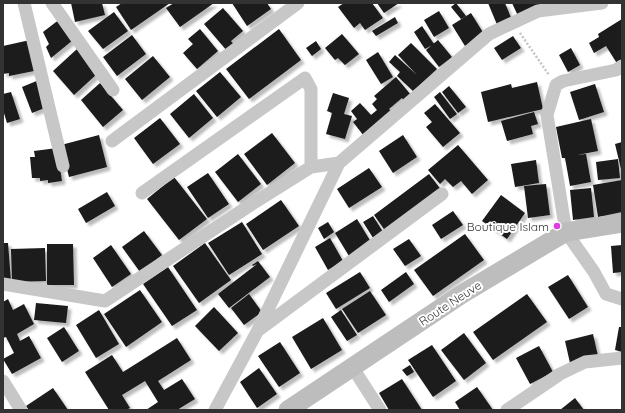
<svg xmlns="http://www.w3.org/2000/svg" width="625" height="413" font-family="Quicksand,sans-serif">
  <style>
    .building { fill: #1a1a1a; filter: url(#shadow) }
    .lines { fill: none; stroke-linecap: round; stroke-linejoin: round }
    .path { stroke: #c3c3c3; stroke-width: 2.5; stroke-dasharray: 2 2; stroke-linecap: butt }
    .street { stroke: #c7c7c7; stroke-width: 13 }
    .secondary { stroke: #bdbdbd; stroke-width: 19 }
    .poi-dot { fill: #df3ee0; stroke: #fff; stroke-width: 1.5 }
    .labels { text-anchor: middle; dominant-baseline: central; stroke-width: 4; stroke-linejoin: round; paint-order: stroke }
    .poi-label { font-size: 12px; fill: #333; stroke: #fff; text-anchor: end }
    .street-label { font-size: 12px; fill: #333; stroke: #fff }
  </style>
  <defs>
    <filter id="shadow"><feDropShadow dx="3.5" dy="3.5" stdDeviation="1" flood-color="#0004"/></filter>
  </defs>
  <rect width="100%" height="100%" fill="#fff"/>
  <path class="building" d="M71 3H102L105 15 75 22Z
    M122 3H170L131 30 116 7Z
    M174 3H214L180 27 166 8Z
    M232 3H267L271 9 247 26Z
    M344 3H372L383 18 365 30 360 23 354 28 338 7Z
    M377 3H399L384 13Z
    M456 3 466 16 461 19 451 7Z
    M488 3H505L512 20 498 27Z
    M512 3H539L541 8 519 18Z
    M223 8 243 31 231 41 235 46 228 52 204 24Z
    M439 11 449 28 434 37 424 20Z
    M114 12 128 31 103 49 88 31Z
    M471 13 484 34 465 46 452 25Z
    M395 17 398 23 376 36 372 31Z
    M60 19 73 40 51 58 46 47 49 44 43 32Z
    M622 19V63L618 65 606 46 594 53 589 43 599 37 598 34Z
    M422 26 434 44 425 49 414 32Z
    M200 29 218 51 197 69 183 53 193 44 188 39Z
    M279 29 301 60 249 99 226 69Z
    M342 34 359 54 345 65 338 58 335 60 325 48Z
    M132 35 146 54 117 76 103 57Z
    M513 36 521 48 502 60 494 48Z
    M30 40 34 71 9 76V73L3 74V46Z
    M438 40 452 57 439 67 426 50Z
    M316 41 321 49 312 56 306 48Z
    M411 43 437 69 413 91 397 76 400 72 389 62 395 55 417 75 398 55Z
    M571 48 580 65 568 72 559 55Z
    M77 49 98 73 74 95 53 71Z
    M378 52 393 77 381 84 366 60Z
    M153 56 170 77 142 100 125 79Z
    M220 72 241 97 217 117 196 91Z
    M396 77 411 95 404 101 402 98 389 109 393 113 364 136 353 122 357 119 351 111 360 103 371 115 377 110 372 104 377 99 374 96Z
    M39 80 47 107 32 113 22 87Z
    M537 82 543 109 488 122 481 92 511 84 512 88Z
    M100 83 123 110 103 127 81 100Z
    M595 84 604 112 579 120 570 92Z
    M449 86 466 107 458 113 442 92Z
    M11 92 20 119 7 123 3 110V94Z
    M440 92 457 114 450 119 434 97Z
    M333 93 349 98 344 114 352 116 345 139 326 134 332 113 327 111Z
    M194 94 213 118 189 138 170 114Z
    M435 104 460 133 443 147 426 127 432 122 424 113Z
    M534 112 538 124 531 126 533 134 507 141 501 121Z
    M160 118 180 144 153 164 134 138Z
    M591 119 598 151 577 155 586 154 591 182 570 186 565 158H562L556 127Z
    M272 133 295 163 267 185 244 154Z
    M99 135 107 167 69 177 61 145Z
    M403 135 417 157 393 173 379 151Z
    M622 142V169H621L615 144Z
    M458 145 488 180 472 194 461 181 453 187 445 179 440 184 428 170Z
    M57 148 62 181 48 183V180L40 181V178H32L30 157H35L34 151Z
    M238 154 261 184 238 202 215 172Z
    M618 159 620 178 598 180 596 162Z
    M536 160 539 183 515 187 511 164Z
    M369 168 382 187 349 208 337 189Z
    M208 173 229 204 208 218 187 187Z
    M429 174 442 191 386 232 374 215Z
    M174 177 207 219 179 240 147 199Z
    M622 180V212L598 217 593 185Z
    M546 184 550 215 528 218 524 186Z
    M591 188 594 217 573 220 570 190Z
    M107 192 115 206 86 223 78 209Z
    M501 195 525 213 507 239 482 221Z
    M281 200 299 226 263 250 246 224Z
    M453 211 463 225 441 239 432 225Z
    M373 216 385 235 375 241 363 222Z
    M357 219 371 242 349 256 335 233Z
    M242 222 262 254 229 275 208 243Z
    M328 222 334 232 324 239 318 228Z
    M144 231 162 255 140 272 122 247Z
    M465 234 484 260 433 296 414 270Z
    M330 238 343 261 328 270 315 247Z
    M409 239 421 256 405 266 393 249Z
    M3 243H8L11 281 3 282Z
    M205 243 231 280 199 303 173 266Z
    M47 244H73L74 285H47Z
    M111 245 131 274 112 287 93 258Z
    M622 245V272L613 273 611 246Z
    M45 248 46 281 12 282 11 249Z
    M258 261 270 277 229 308 218 294 257 264 253 266 252 265Z
    M168 267 197 310 172 326 143 284Z
    M360 272 370 288 336 309 326 293Z
    M406 272 414 284 389 302 381 290Z
    M568 275 588 307 569 319 548 287Z
    M140 290 162 322 126 347 104 314Z
    M370 291 386 315 358 333 342 309Z
    M249 294 262 312 244 325 231 308Z
    M527 294 547 322 493 360 473 332Z
    M8 299 13 310 24 304 34 324 17 334 20 341 29 336 41 358 12 374 3 359 14 353 6 337 3 338V302Z
    M36 303 68 306 66 323 34 320Z
    M214 307 238 333 219 351 195 326Z
    M99 310 119 344 96 358 76 325Z
    M341 310 357 335 347 341 331 317Z
    M323 318 342 350 311 369 292 337Z
    M64 327 79 351 62 362 47 338Z
    M619 327H622V352L615 350Z
    M464 333 486 363 464 380 441 350Z
    M593 334 598 356 570 363 565 341Z
    M177 338 191 360 158 381 164 390 182 379 195 399 177 410H146L158 402 145 381 122 395 130 408 126 410H109L85 372 112 355 123 372Z
    M280 342 300 373 279 387 258 356Z
    M432 345 456 381 433 397 408 360Z
    M539 346 553 372 530 384 516 358Z
    M410 365 414 372 407 376 402 370Z
    M259 368 277 394 257 408 240 382Z
    M402 379 422 410H389L379 393Z
    M477 387 493 410H460L455 402Z
    M53 388 68 410H29L26 406Z
    M575 398 584 410H560Z"/>
  <g class="lines">
    <path class="path" d="M520 33 549 75"/>
    <path class="street" d="M24 3 63 166
      M52 3 113 90
      M622 66 616 70 563 81 556 85 547 115 566 232 594 272 606 294 622 299
      M112 141 298 3
      M142 193 305 78 311 89V167
      M3 284 105 301 252 204 311 167 339 163 489 34 538 11 602 3
      M260 329 442 194
      M353 368 380 410
      M3 381 21 410
      M215 410 258 330 339 163
      M507 410 560 374 585 362 622 358"/>
    <path class="secondary" d="M288 410 462 294 566 232 622 223"/>
  </g>
  <circle class="poi-dot" cx="557" cy="226" r="4"/>
  <g class="labels">
    <g class="poi-label">
      <text x="549" y="226">Boutique Islam</text>
    </g>
    <g class="street-label">
      <text transform="translate(450 303) rotate(-33)">Route Neuve</text>
    </g>
  </g>
  <rect width="625" height="413" fill="none" stroke="#333333" stroke-width="8"/>
</svg>
